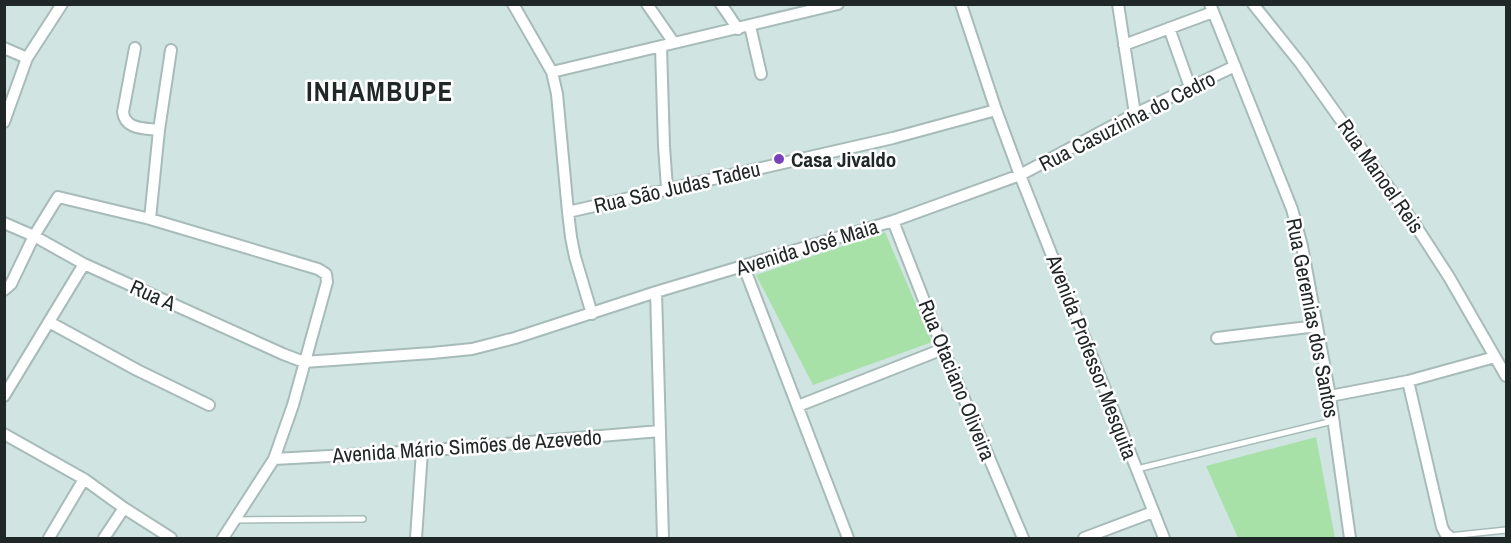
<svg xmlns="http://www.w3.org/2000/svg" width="1511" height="543" font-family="'Archivo Narrow',sans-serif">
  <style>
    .green { fill: #a8e1a7 }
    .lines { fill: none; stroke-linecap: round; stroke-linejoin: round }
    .lane-casing { stroke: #a7bbb9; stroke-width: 8 }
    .street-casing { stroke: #a7bbb9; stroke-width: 14 }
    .lane { stroke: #fff; stroke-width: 5 }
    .street { stroke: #fff; stroke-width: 10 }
    .poi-dot { fill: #7843ba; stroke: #fff; stroke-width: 2 }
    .labels { text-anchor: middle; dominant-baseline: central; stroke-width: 5; stroke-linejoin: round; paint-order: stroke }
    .street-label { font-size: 21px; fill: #202827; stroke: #fff }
    .poi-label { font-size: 21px; font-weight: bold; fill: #202827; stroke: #fff; text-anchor: start }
    .district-label { font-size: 27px; font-weight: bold; letter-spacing: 1.5px; fill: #202827; stroke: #fff }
  </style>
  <rect width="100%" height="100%" fill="#d0e4e2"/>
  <path class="green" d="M885 232 932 342 813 385 756 275Z
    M1316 437 1335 538H1238L1206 466Z"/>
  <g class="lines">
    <defs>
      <path id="lane" d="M1137 469 1333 421
        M235 520 363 519
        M1449 536 1506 530"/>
      <path id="street" d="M513 4 552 72 557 94 568 212 571 237 575 257 592 314
        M647 4 674 43
        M721 4 738 29
        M961 4 996 110 1020 175 1164 538
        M1118 4 1135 114
        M1210 4 1292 209 1302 246 1330 396 1350 538
        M1253 4 1301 64 1414 223 1449 277 1506 376
        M750 26 761 74
        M1169 28 1190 87
        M1124 45 1213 12
        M661 47 664 146 667 188
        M4 48 27 58
        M135 48 123 112C125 130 145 128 159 130
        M552 72 838 4
        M4 122 27 58 62 4
        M568 212 893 138 996 110
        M150 219 159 130 171 50
        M893 221 943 349 1023 538
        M4 223 34 236 84 264 283 354 304 362 432 353 472 349 515 338 656 292 893 221 1020 175 1135 114 1235 66
        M744 267 848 538
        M4 290 11 284 34 236 58 197 150 219 318 269 326 274 327 282 293 405 274 459 223 538
        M656 292 663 538
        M49 322 137 370 209 405
        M1217 338 1317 326
        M1408 381 1442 527 1445 533 1449 536
        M4 396 84 264
        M1330 396 1408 381 1495 357
        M798 406 943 349
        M4 434 84 479 124 508 171 538
        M274 459 422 451 660 431
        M49 538 84 479
        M104 538 124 508
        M416 538 422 451
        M1084 538 1153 512"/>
    </defs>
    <use href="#lane" class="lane-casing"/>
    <use href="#street" class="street-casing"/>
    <use href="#lane" class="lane"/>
    <use href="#street" class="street"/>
  </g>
  <circle class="poi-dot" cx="779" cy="159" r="6"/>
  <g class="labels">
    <g class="street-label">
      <text transform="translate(1127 121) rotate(-27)">Rua Casuzinha do Cedro</text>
      <text transform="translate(1381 176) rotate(55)">Rua Manoel Reis</text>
      <text transform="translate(677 187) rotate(-13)">Rua São Judas Tadeu</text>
      <text transform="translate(807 247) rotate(-17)">Avenida José Maia</text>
      <text transform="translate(153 295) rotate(24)">Rua A</text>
      <text transform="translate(1313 318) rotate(79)">Rua Geremias dos Santos</text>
      <text transform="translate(1092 357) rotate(69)">Avenida Professor Mesquita</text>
      <text transform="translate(957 380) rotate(68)">Rua Otaciano Oliveira</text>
      <text transform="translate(467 446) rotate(-4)">Avenida Mário Simões de Azevedo</text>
    </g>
    <g class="poi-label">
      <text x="791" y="159">Casa Jivaldo</text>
    </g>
    <g class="district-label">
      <text x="380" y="91">INHAMBUPE</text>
    </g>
  </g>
  <rect width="1511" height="543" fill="none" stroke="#202827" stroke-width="12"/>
</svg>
